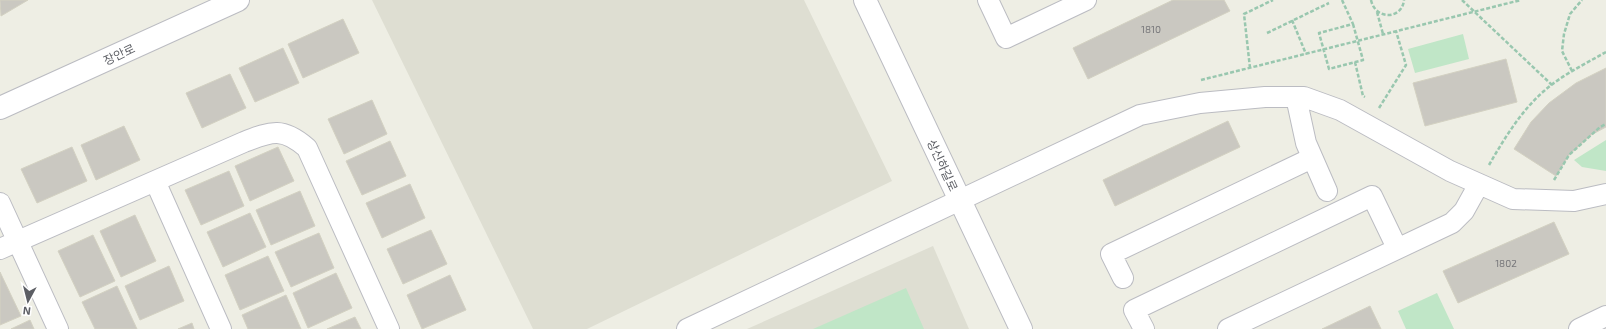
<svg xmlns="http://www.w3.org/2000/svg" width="1606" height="329" font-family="'Exo 2','Noto Sans KR',sans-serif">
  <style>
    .education { fill: #deded2 }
    .green { fill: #c0e6c7 }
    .building { fill: #cac8c1; stroke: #d3d1c2 }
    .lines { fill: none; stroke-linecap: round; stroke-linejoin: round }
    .minor-casing { stroke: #bbbcc2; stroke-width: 22 }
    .tertiary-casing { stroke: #bbbcc2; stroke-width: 24 }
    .path { stroke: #99c7af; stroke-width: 2.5; stroke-dasharray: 4 2; stroke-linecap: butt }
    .minor { stroke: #fff; stroke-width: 20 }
    .tertiary { stroke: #fff; stroke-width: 22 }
    .labels { text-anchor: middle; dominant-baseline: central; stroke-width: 4; stroke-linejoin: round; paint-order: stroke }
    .number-label { font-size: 10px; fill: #78787b }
    .street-label { font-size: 12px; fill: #5c5e64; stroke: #fff }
  </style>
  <rect width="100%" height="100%" fill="#eeeee4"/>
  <path class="education" d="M372 0H804L892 181 587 329H533Z
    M933 246 969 329H747Z"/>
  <path class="green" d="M1463 34 1469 59 1415 73 1408 49Z
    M1606 140V171L1582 167 1574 160Z
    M906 288 924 329H813Z
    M1437 293 1454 329H1406L1398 311Z"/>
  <path class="building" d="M0 0H28L1 16Z
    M1173 0H1224L1230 11 1088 79 1073 48Z
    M343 19 359 53 303 78 288 44Z
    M283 48 299 83 255 102 239 68Z
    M1506 59 1517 102 1425 126 1413 83Z
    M1606 68V127L1591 135 1569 155 1556 176 1514 149 1531 122 1549 103 1576 83Z
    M230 74 246 108 202 128 186 93Z
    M372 100 387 134 344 154 328 119Z
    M1228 121 1240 147 1115 206 1103 180Z
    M124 126 140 160 96 180 81 145Z
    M390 141 406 176 362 195 346 161Z
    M72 147 87 181 37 203 21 169Z
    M278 147 294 181 250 201 235 166Z
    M229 171 244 206 201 225 185 190Z
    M410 184 425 218 382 238 366 203Z
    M300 191 315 226 271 245 256 210Z
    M250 213 266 247 223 267 207 232Z
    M135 215 156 261 121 277 100 231Z
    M1554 222 1569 254 1458 303 1443 271Z
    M431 230 447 264 403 284 387 249Z
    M319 233 334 268 291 287 275 252Z
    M93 235 115 281 80 297 58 251Z
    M268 256 284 291 240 310 225 275Z
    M169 266 184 301 140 320 125 286Z
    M0 272 21 316 0 325Z
    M336 273 352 308 308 328 293 293Z
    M450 275 466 310 422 329 407 295Z
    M117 286 137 329H95L82 302Z
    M286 295 301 329H248L242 315Z
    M1370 306 1381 329H1322Z
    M355 317 361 329H327Z
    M30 320 34 329H11Z
    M192 323 194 329H178Z"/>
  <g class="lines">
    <defs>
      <path id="minor" d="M988 0 1006 38 1086 0
        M1296 97 1306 143 1327 191
        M155 181 221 329
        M0 203 58 329
        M0 249 244 142C272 131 283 127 307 148L389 329
        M1123 278 1111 254 1312 158
        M687 329 1140 115 1200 103 1265 97H1304L1340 110 1450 171 1513 199 1574 201 1606 194
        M1144 329 1134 310 1372 196 1397 248
        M1228 329 1452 223 1464 211 1479 184
        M1579 329 1606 316"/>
      <path id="tertiary" d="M865 0 1021 329
        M0 108 238 0"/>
    </defs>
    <use href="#minor" class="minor-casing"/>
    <use href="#tertiary" class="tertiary-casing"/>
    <path class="path" d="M1342 0 1353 24
      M1371 0C1375 20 1402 20 1404 0
      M1462 0 1552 85
      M1377 12 1383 34
      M1292 20 1306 54
      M1353 24 1363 60 1329 69 1319 33Z
      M1267 33 1329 3
      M1355 62 1363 96 1365 97
      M1250 68 1244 14 1273 0
      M1572 71 1562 51 1564 34 1570 14 1582 0
      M1201 80 1521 0
      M1379 108 1406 65 1396 31
      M1489 165C1504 139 1521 111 1544 91 1562 75 1585 64 1606 52
      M1554 180 1569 155 1600 127 1606 124"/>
    <use href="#minor" class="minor"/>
    <use href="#tertiary" class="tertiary"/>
  </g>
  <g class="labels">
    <g class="number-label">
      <text x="1151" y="29">1810</text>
      <text x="1506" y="263">1802</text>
    </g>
    <g class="street-label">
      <text transform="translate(119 54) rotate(-25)">장안로</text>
      <text transform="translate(943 165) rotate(65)">상신하길로</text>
    </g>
  </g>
  <g transform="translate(28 301) rotate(187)" stroke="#ffffff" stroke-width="3" paint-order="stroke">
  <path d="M0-3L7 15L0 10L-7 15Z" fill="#5c5e64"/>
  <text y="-6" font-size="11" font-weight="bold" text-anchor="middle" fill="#5c5e64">N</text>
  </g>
</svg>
